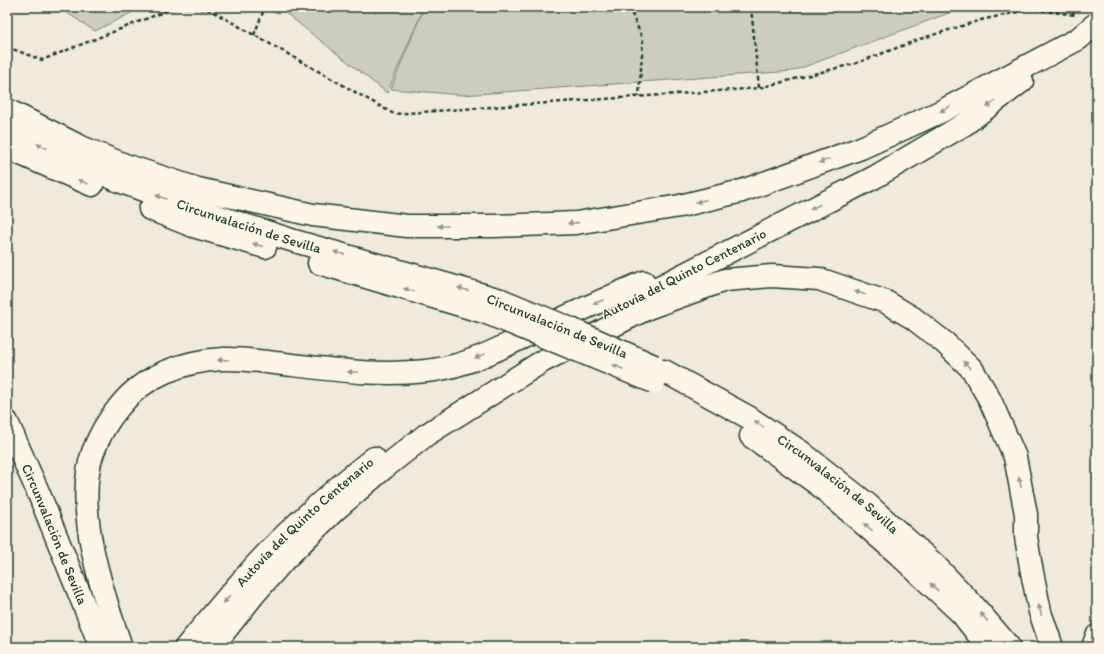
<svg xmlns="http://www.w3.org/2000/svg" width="1104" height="654" font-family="Itim,sans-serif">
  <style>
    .green { fill: #cccdbf; stroke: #76857a }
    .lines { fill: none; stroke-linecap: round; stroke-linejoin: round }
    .highway-casing { stroke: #1f3d34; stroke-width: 25 }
    .path { stroke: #1f3d34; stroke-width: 2.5; stroke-dasharray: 4 3; stroke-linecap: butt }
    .highway { stroke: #fcf5e5; stroke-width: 22 }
    .highway-bridge-casing { stroke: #1f3d34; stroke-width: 25; stroke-linecap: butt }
    .highway-bridge { stroke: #fcf5e5; stroke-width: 22 }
    .oneway { fill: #8e998c }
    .labels { text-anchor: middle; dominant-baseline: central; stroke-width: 3; stroke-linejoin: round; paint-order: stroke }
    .street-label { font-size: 14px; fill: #1f3d34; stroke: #fcf5e5 }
  </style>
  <rect width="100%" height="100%" fill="#efeada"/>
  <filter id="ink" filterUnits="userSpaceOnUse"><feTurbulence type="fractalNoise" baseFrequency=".025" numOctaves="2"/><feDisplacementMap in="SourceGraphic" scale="8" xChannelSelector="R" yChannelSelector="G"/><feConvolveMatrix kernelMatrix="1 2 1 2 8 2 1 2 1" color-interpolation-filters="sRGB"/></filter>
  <g filter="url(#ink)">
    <path class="green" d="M58 7H143L95 31Z
      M278 7H965L793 71 462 95 391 89 422 12 387 93Z"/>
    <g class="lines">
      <defs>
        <g id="highway">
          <path d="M7 110 81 147 125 165 198 189 313 215 407 226H493L576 223 680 206 742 191 861 148 942 111 1078 39"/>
          <path id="s1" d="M7 129 45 148 119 181 186 206 291 240 501 300"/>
          <path d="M7 148 92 185"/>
          <path d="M150 209 193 226 265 247"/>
          <path d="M319 263 487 313"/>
          <path d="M630 302 875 177 965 124 1022 81"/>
          <path id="s2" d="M664 371 748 417 801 452 867 504 935 565 973 605 1009 647"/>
          <path id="s3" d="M7 422 39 494 101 647"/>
          <path d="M751 436 819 485 897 553 962 614 988 647"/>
          <path d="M121 647C103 594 73 508 93 452 99 436 108 420 119 407 144 375 184 361 223 359 243 358 264 362 284 364 334 370 384 377 434 370 471 365 506 345 540 329 574 313 609 297 644 282"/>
          <path id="s4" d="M186 647C221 605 256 561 297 524 322 501 347 479 374 458"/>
          <path d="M212 647 256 592 284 560 335 510 384 468 426 435 543 361 648 308 725 280 772 276 819 279 886 302 913 318 945 343 972 369 990 400 1015 457 1026 514V537L1031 567 1040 612 1052 647"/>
          <path d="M1093 647 1097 636"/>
        </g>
      </defs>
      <use href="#highway" class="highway-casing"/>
      <path class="path" d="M186 7 210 10 394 114 759 88 857 63 920 39 981 20 1031 9 1075 15
        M629 7 643 40 639 97
        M751 7 759 88
        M1073 16 1074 7
        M254 35 265 7
        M7 47 42 60 176 7
        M1097 235 1093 248 1097 253"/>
      <use href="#highway" class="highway"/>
      <defs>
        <path id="highway-bridge" d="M1078 39 1097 23
          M501 300 571 329 654 366
          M487 313 654 382"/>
      </defs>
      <use href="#highway-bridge" class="highway-bridge-casing"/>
      <use href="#highway-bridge" class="highway-bridge"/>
    </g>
    <defs><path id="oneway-solid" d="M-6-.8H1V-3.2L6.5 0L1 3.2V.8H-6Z"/></defs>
    <g class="oneway">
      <use href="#oneway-solid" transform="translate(991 104) rotate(143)"/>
      <use href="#oneway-solid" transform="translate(945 109) rotate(153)"/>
      <use href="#oneway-solid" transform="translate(42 146) rotate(-154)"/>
      <use href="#oneway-solid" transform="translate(824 161) rotate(160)"/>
      <use href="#oneway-solid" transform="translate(83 182) rotate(-157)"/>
      <use href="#oneway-solid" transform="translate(161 197) rotate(-159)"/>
      <use href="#oneway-solid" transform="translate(701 201) rotate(166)"/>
      <use href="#oneway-solid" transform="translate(815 207) rotate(153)"/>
      <use href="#oneway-solid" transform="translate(573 223) rotate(176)"/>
      <use href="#oneway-solid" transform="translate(443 226) rotate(180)"/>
      <use href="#oneway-solid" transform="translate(258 245) rotate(-164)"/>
      <use href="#oneway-solid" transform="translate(339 253) rotate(-165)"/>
      <use href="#oneway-solid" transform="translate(463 289) rotate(-164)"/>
      <use href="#oneway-solid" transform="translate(409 290) rotate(-164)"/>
      <use href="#oneway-solid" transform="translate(860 293) rotate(-162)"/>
      <use href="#oneway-solid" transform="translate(598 302) rotate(157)"/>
      <use href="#oneway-solid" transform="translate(480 356) rotate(158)"/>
      <use href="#oneway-solid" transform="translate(223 360) rotate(178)"/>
      <use href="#oneway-solid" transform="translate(967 365) rotate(-135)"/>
      <use href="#oneway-solid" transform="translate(618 367) rotate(-157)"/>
      <use href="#oneway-solid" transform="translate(353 372) rotate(-177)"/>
      <use href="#oneway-solid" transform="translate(759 424) rotate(-146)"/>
      <use href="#oneway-solid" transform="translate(1020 482) rotate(-101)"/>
      <use href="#oneway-solid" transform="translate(868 527) rotate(-139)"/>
      <use href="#oneway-solid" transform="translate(934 587) rotate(-137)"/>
      <use href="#oneway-solid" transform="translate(227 599) rotate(130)"/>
      <use href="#oneway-solid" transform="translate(1040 610) rotate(-104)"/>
      <use href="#oneway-solid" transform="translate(984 617) rotate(-130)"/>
    </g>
  </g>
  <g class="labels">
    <g class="street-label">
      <text stroke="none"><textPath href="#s1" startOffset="261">Circunvalación de Sevilla</textPath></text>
      <text transform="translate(684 274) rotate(-27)">Autovía del Quinto Centenario</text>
      <text transform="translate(557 326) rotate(22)">Circunvalación de Sevilla</text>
      <text stroke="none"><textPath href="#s2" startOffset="208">Circunvalación de Sevilla</textPath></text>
      <text stroke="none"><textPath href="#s4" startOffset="173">Autovía del Quinto Centenario</textPath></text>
      <text stroke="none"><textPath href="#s3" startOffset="122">Circunvalación de Sevilla</textPath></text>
    </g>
  </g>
  <rect width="1104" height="654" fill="none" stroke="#fcf5e5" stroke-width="24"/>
  <rect x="12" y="12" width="1080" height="630" fill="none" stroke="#1f3d34" stroke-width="1.5" filter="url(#ink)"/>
</svg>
